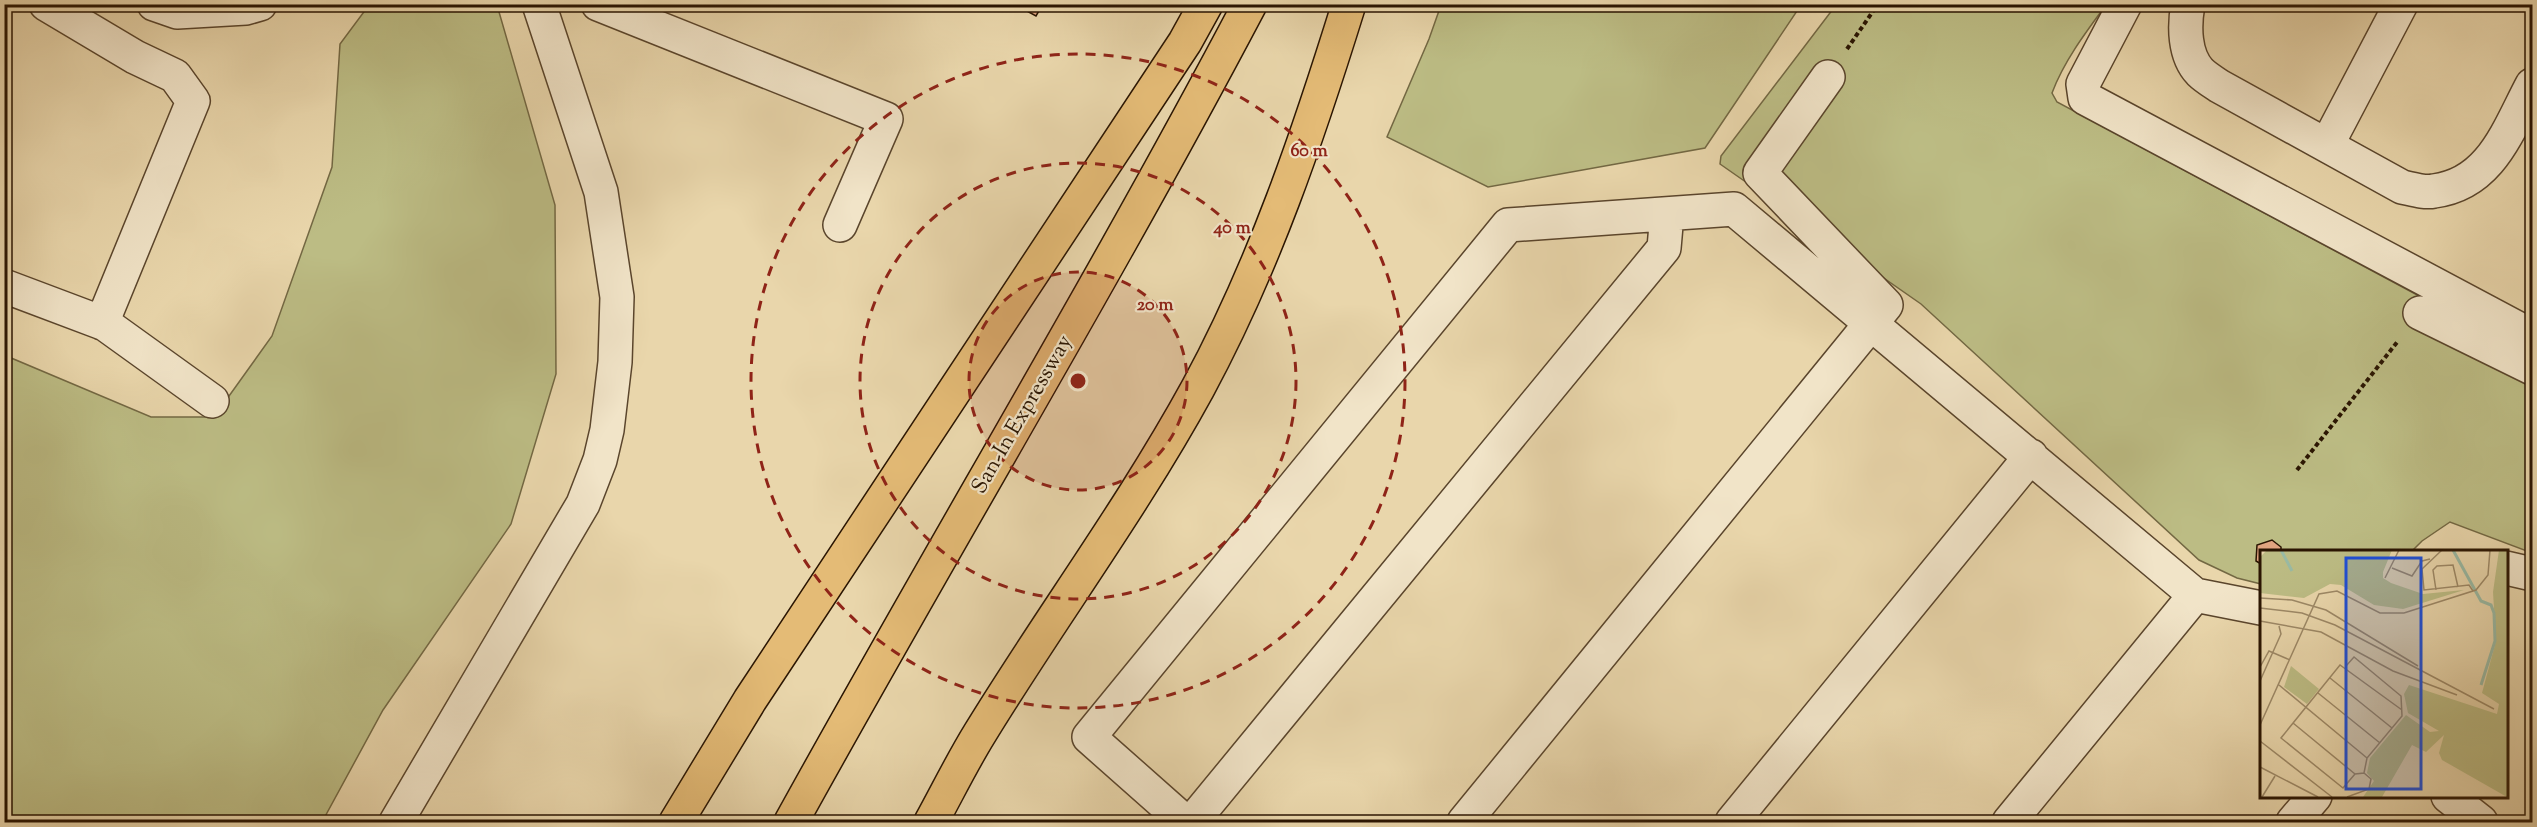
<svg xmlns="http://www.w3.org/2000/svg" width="2537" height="827" font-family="'Sorts Mill Goudy',serif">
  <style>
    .green { fill: #bcbc84; stroke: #736843; stroke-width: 1.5 }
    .building { fill: #e1a480; stroke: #2a1502; stroke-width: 1.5 }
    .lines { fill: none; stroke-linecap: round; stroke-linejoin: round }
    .minor-casing { stroke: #5a452c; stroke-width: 36 }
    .highway-casing { stroke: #2a1502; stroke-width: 36 }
    .path { stroke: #2a1502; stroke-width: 4; stroke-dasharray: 4.5 3; stroke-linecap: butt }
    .minor { stroke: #f1e4c8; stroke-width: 33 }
    .highway { stroke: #e4bb76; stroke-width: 33 }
    .ring { fill: none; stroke: #8f2418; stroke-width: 3; stroke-dasharray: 10 8 }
    .labels { text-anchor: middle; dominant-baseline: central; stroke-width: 4.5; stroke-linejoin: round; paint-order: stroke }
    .street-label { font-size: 22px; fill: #2a1502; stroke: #f1e4c8 }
    .inset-river { fill: none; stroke: #99baa4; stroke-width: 3 }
    .inset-road { fill: none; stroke: #9d8967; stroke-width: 1.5 }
    .view { fill: #1d4ed8; fill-opacity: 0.15; stroke: #1d4ed8; stroke-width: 3 }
    .inset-edge { fill: none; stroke: #2a1502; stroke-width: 3 }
    .centre { fill: #8f2418; stroke: #f1e4c8; stroke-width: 3 }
    .ring-label { font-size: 18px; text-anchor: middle; font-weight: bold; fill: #8f2418; stroke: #f1e4c8; stroke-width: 4.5; stroke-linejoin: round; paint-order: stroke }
  </style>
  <rect width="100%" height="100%" fill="#e9d6ab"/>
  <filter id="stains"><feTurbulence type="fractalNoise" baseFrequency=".00333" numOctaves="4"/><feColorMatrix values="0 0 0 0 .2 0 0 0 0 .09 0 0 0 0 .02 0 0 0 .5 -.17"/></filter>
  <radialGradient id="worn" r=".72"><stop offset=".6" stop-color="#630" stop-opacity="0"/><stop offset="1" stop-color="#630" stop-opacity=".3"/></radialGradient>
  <path class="green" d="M369 5H497L555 205 556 374 511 524 383 710 322 822H5L4 355 151 417H214L272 336 332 167 340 44Z
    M1441 5V4L1801 5 1705 148 1488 187 1387 137 1429 39Z
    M1836 5H2106C2086 32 2064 61 2052 93L2057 102 2436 305 2429 329 2532 385V553L2450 522 2422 541 2412 551H2261V584L2237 578 2199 560 1921 304 1720 164 1721 156Z"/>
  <path class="building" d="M1014 4H1043L1036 16Z
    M2272 540 2281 547V551H2261V564L2256 561 2257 545Z"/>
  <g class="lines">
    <defs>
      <path id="minor" d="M46 4 135 57 175 76 193 101 102 323
        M154 4 177 12 246 8 260 4
        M598 4 886 119 840 225
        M2125 4 2083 84 2085 98 2532 336
        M2188 4C2184 26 2184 55 2200 72 2205 77 2213 82 2219 86L2402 187C2412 189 2424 193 2434 191 2491 184 2508 130 2532 85
        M2327 145 2401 4
        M4 286 105 324 212 401
        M2420 313 2532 368
        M2506 568 2532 574
        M2448 796 2481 822
        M396 822 583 504 600 460 607 430 615 362 617 297 601 192 539 4
        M1185 822 1089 737 1508 225 1734 209 2195 595 2261 608
        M1192 822 1664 248 1667 214
        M1464 822 1886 305 1760 173 1828 77
        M1732 822 2031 456
        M2009 822 2195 595
        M2293 822 2315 796"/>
      <path id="highway" d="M676 822 750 700 1185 42 1206 4
        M791 822C942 548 1104 281 1250 4
        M931 822C947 793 962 762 980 733 1051 617 1133 507 1198 388 1264 266 1308 136 1349 4"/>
    </defs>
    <use href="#minor" class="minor-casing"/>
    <use href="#highway" class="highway-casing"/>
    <path class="path" d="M1847 49 1878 4
      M2297 470 2398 341"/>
    <use href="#minor" class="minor"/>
    <use href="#highway" class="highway"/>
  </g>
  <circle cx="1078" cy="381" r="109" fill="#8f2418" fill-opacity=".12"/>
  <g class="ring">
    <circle cx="1078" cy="381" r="109"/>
    <circle cx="1078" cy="381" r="218"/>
    <circle cx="1078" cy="381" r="327"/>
  </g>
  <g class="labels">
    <g class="street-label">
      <text transform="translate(1023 415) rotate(-60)">San-In Expressway</text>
    </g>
  </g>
  <g transform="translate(2260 550)">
    <rect width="248" height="248" fill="#e9d6ab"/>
    <path d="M7 0H132L123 22V28L131 33 163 44 204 40 143 59 114 55 81 35 70 34 44 48 0 43V7ZM239 0H247V247L182 210 179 203 184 185 166 202 152 195 122 247H103L114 231 107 223 110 208 146 165 170 182 179 181 148 163 144 144 149 135 237 164 239 154 222 143 236 91 233 42ZM31 116 59 139 47 154 24 137Z" fill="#bcbc84"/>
    <path class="inset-river" d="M21 0 32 21M193 0 221 51 231 55 234 63 235 91 221 135"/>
    <path class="inset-road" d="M182 0 162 19 164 40 209 35 213 41M132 18 152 26 162 11 170 9M125 28 139 0M176 40 173 20 177 16 193 15 198 37M0 48 32 50 66 60 158 116M0 58 42 63 75 75 234 159M0 71 61 82 133 121 197 145M86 116 94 107 141 146 142 166 107 208 104 223 95 224 83 238 21 188 80 115 142 160M0 117 9 101 30 110M70 128 132 178M0 131 21 84 19 76M19 135 107 208M58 143 120 193M33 173 95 224M0 175 59 44 77 41 120 63H144L216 40 228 25 230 0M0 191 72 247M0 217 58 247M2 247 15 226M87 247 109 239 111 229 104 223"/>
    <path class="view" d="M86 8H161V239H86Z"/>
    <rect width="248" height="248" class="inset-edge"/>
  </g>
  <circle cx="1078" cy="381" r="9" class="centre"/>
  <g class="ring-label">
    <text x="1309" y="156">60 m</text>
    <text x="1232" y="233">40 m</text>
    <text x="1155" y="310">20 m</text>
  </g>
  <rect width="2537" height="827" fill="none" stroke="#e9d6ab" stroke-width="24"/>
  <rect x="6" y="6" width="2525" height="815" fill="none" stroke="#2a1502" stroke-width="3"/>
  <rect x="12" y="12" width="2513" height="803" fill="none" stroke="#2a1502" stroke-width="1.5"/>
  <rect width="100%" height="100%" filter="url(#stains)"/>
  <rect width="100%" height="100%" fill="url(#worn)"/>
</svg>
